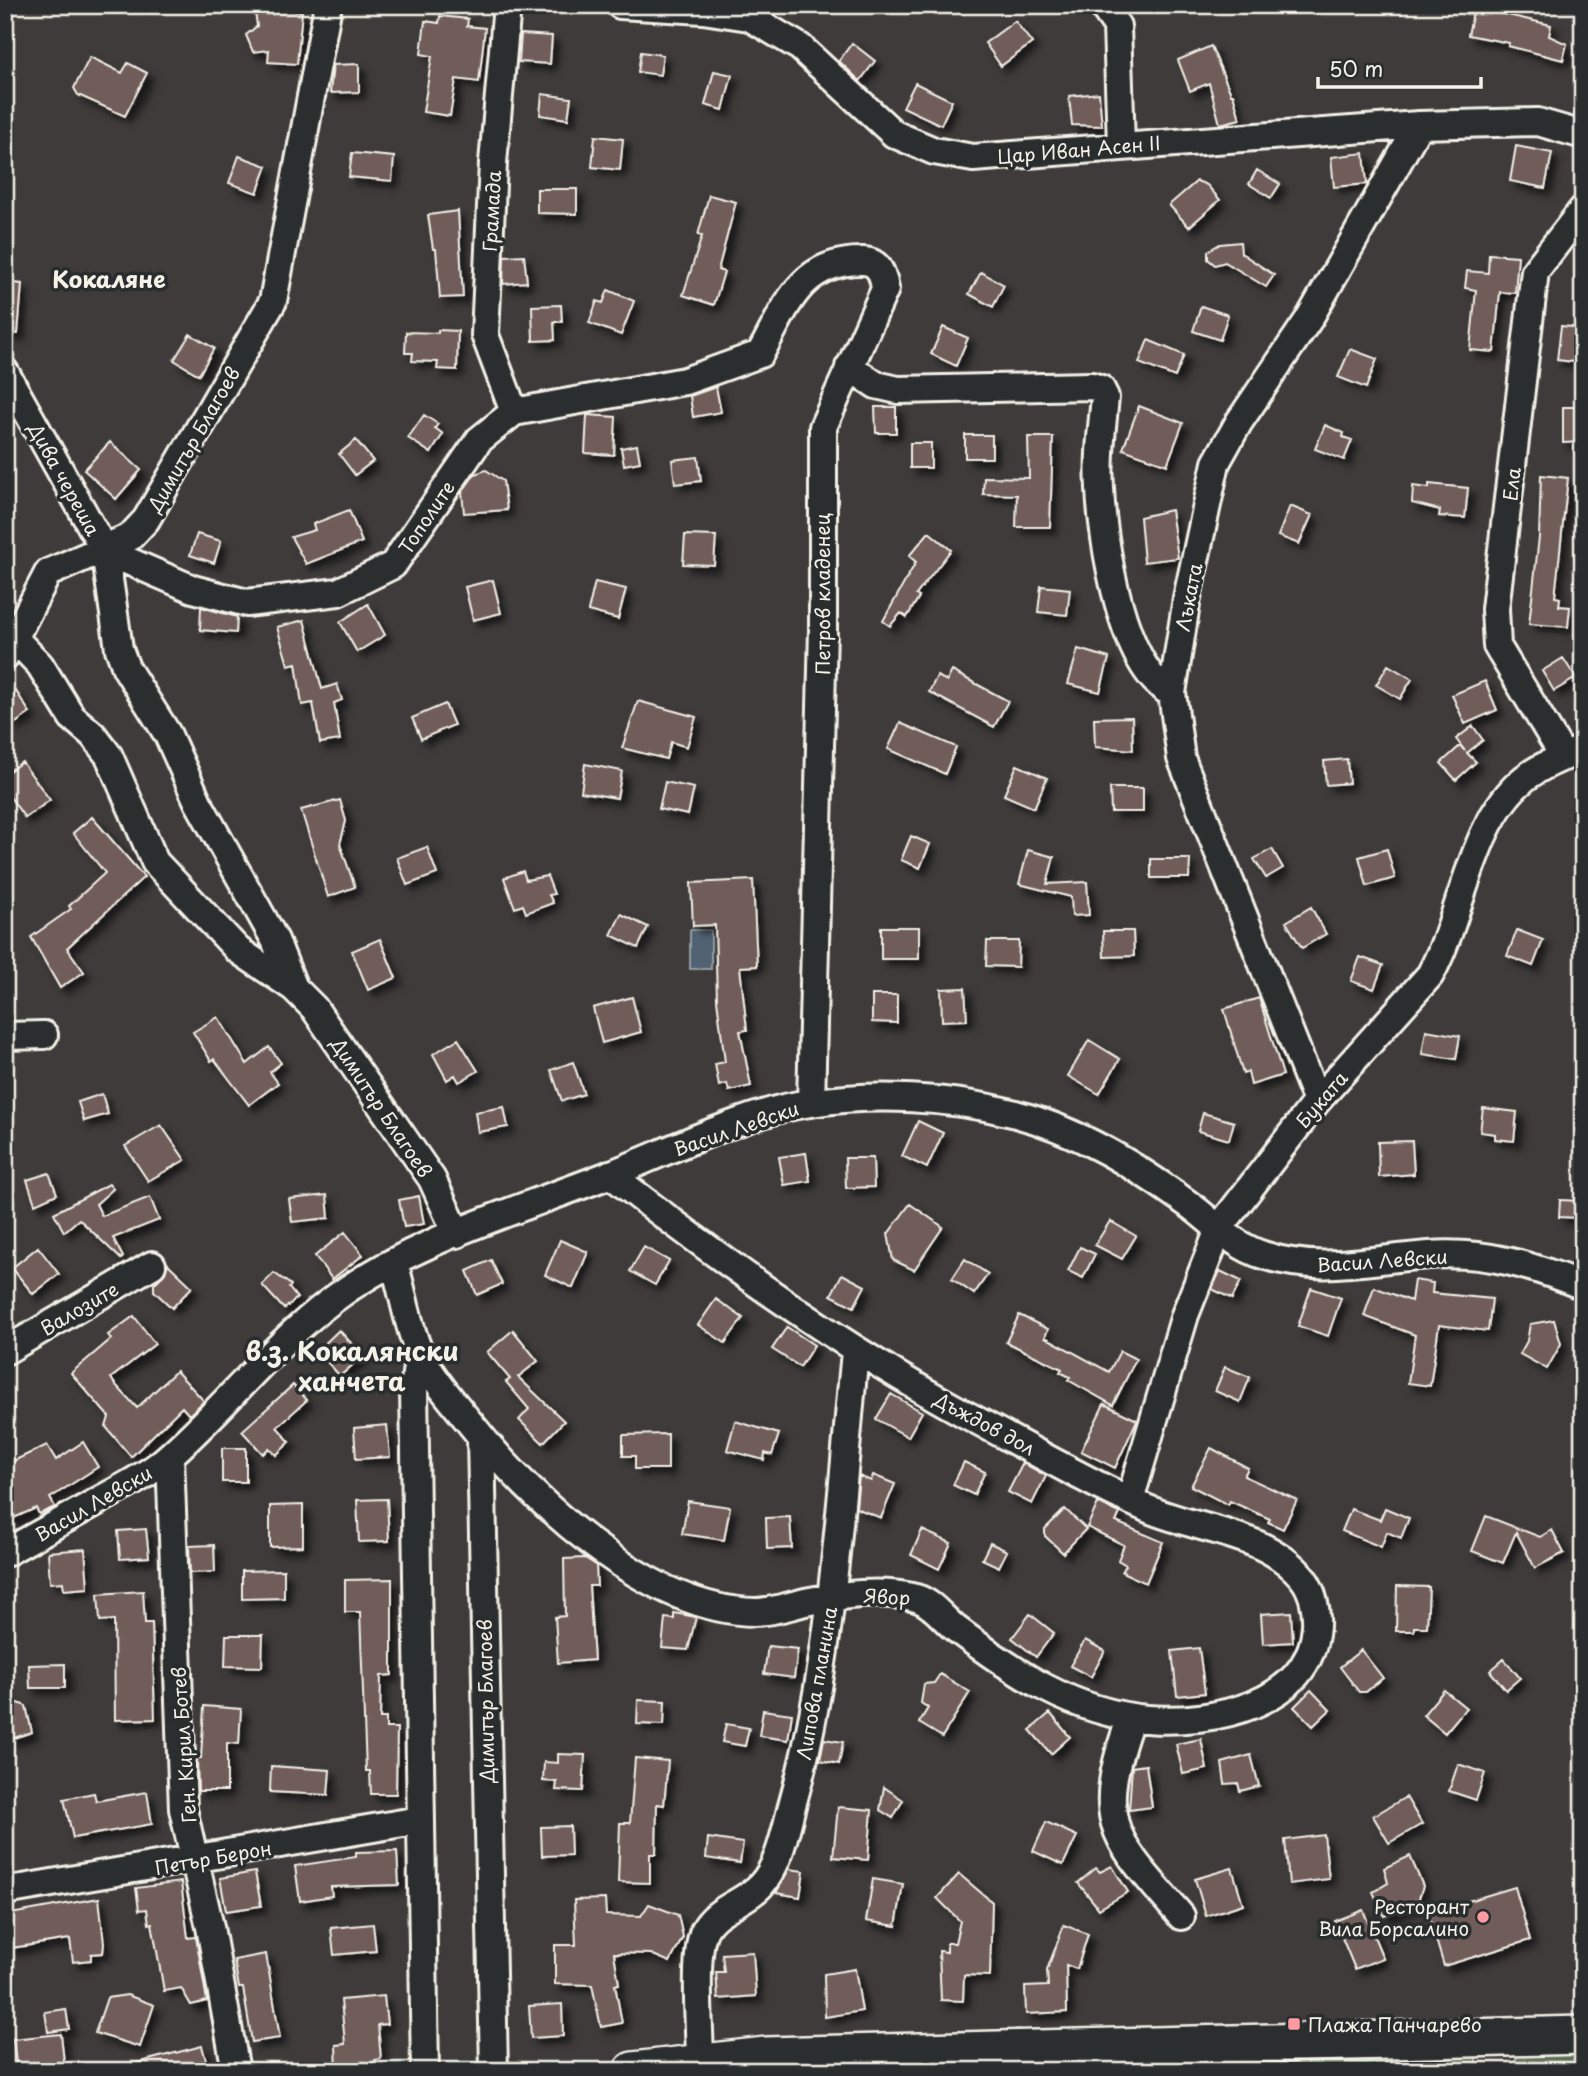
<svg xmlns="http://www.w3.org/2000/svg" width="1588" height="2076" font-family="'Playpen Sans',sans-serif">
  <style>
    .green { fill: #5d6f59; stroke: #a8b0a0; stroke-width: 2 }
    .water { fill: #516373; stroke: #929ca2; stroke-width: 2 }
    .building { fill: #6f5c59; stroke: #f4f1e8; stroke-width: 2; filter: url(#shadow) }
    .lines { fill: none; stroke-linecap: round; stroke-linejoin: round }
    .minor-casing { stroke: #f4f1e8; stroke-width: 32 }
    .secondary-casing { stroke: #f4f1e8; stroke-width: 42 }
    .minor { stroke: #2a2d2e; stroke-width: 26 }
    .secondary { stroke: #2a2d2e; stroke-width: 37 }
    .poi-dot { fill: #ff9aa2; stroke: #2a2d2e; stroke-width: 2.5 }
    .labels { text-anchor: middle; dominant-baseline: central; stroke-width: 7; stroke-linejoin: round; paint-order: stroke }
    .street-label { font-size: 19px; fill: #f4f1e8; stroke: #2a2d2e }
    .poi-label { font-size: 19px; fill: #f4f1e8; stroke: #2a2d2e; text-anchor: end }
    .quarter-label { font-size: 23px; font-weight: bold; fill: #f4f1e8; stroke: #2a2d2e }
    .district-label { font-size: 26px; font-weight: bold; fill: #f4f1e8; stroke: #2a2d2e }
  </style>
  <defs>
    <filter id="shadow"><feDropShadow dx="6" dy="6" stdDeviation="3.5" flood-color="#0009"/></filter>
  </defs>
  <rect width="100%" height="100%" fill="#3f3b3b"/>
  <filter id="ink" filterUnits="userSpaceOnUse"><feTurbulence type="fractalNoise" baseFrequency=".0143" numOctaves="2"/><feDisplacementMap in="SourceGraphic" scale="14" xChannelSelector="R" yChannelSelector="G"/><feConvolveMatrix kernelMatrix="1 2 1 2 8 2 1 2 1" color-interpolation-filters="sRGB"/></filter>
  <g filter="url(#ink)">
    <path class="green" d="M1583 2054V2071H1516V2055Z
      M1476 2056V2071H1040Z"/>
    <path class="water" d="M690 930H711V969H690Z"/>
    <path class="building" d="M254 5 302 12 297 64 268 62 269 50 253 52 246 35 257 26Z
      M1474 7 1551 25 1549 36 1567 44 1563 60 1508 46 1509 43 1468 35Z
      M440 16 468 19 467 26 485 28 479 82 456 79 450 116 423 112 432 56 421 54 425 21 439 23Z
      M1015 21 1032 43 1001 66 985 43Z
      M521 34 552 36 550 64 519 62Z
      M852 43 875 61 860 81 839 61Z
      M1211 46 1231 94H1233L1240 119 1220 124 1209 83 1190 91 1178 60Z
      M641 52 663 55 660 75 638 72Z
      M90 57 122 73 128 63 147 73 125 116 78 95 74 88Z
      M359 64V92L330 93 333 65Z
      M714 71 732 75 723 110 705 105Z
      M915 83 952 101 941 125 903 107Z
      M1099 93 1102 126 1072 125 1069 96Z
      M542 94 571 98 568 119 540 115Z
      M595 136 623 139 620 170 592 167Z
      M1516 146 1552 153 1545 188 1510 181Z
      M352 153 394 157 392 181 349 177Z
      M1364 153 1367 184 1334 187 1331 157Z
      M239 156 267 166 257 193 229 183Z
      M1257 170 1280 184 1271 198 1249 184Z
      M1197 181 1207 185 1220 200 1189 227 1169 205Z
      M537 189H577V214L537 213Z
      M709 195 736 202 718 270 724 272 714 305 683 295 702 236 698 235Z
      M458 211 463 297 440 298 436 249H433L428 215Z
      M1240 242 1241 253 1274 275 1266 287 1225 262 1215 265 1208 259V251L1220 244Z
      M1489 254 1518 256 1515 293 1500 292 1494 352 1470 350 1476 290 1465 288 1467 271 1488 273Z
      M524 255 527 282 503 284 504 256Z
      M981 272 1004 285 993 307 969 294Z
      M5 282 22 284 18 334 5 333Z
      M608 290 634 301 621 335 589 323 597 301 603 303Z
      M561 305 562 322H554L555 340 533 341 532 306Z
      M1201 306 1228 315 1220 340 1193 331Z
      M1561 326 1583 328V363L1557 360Z
      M943 327 968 338 956 366 931 354Z
      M438 330 458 331 457 370 437 369 438 362 412 361 413 353H405L406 332 438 333Z
      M190 334 214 348 199 375 174 360Z
      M1148 340 1184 355 1175 377 1139 363Z
      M1350 349 1377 359 1366 388 1338 377Z
      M716 387 721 412 693 417 690 396Z
      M1139 406 1183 423 1167 465 1123 449Z
      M875 407H896V433H876Z
      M1563 407H1583V442L1563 443Z
      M424 415 438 424 435 428 443 434 431 453 408 438Z
      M587 415 616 417 614 455 585 453Z
      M1325 425 1344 433 1343 437 1352 440 1344 460 1315 449Z
      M965 435H992V458H965Z
      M1028 437H1053L1050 527H1016L1017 495 983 494 984 477 1029 478Z
      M356 440 373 461 355 475 339 454Z
      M110 442 141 470 116 499 84 470Z
      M910 443H931V468H910Z
      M637 445 640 462 624 465 621 448Z
      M698 457 701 481 675 484 672 460Z
      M486 470 503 481 507 510 464 513 462 492 475 474Z
      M1541 475 1568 478 1555 597 1560 598 1559 606 1570 607 1568 627 1529 624 1539 537Z
      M1429 484 1468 488 1465 518 1439 516 1440 510 1412 503 1413 486 1429 488Z
      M1290 506 1312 515 1299 544 1278 536Z
      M349 510 362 542 306 564 291 537 315 530 313 524Z
      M1171 510 1178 558 1144 562 1140 517Z
      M929 532 951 550 916 595 919 597 907 617 901 613 890 626 883 621 916 562 909 556Z
      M197 534 221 541 214 563 190 555Z
      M685 535 716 536 714 565 683 564Z
      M493 580 501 613 473 620 465 587Z
      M595 582 626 589 618 619 588 611Z
      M1041 586 1070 589 1067 615 1038 612Z
      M368 604 385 635 357 652 340 622Z
      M201 607 237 617 236 633 200 630Z
      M304 620 322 689 337 684 342 700 334 703 340 740 320 743 313 703 302 705 296 663 288 665 277 627Z
      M1078 649 1109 658 1100 692 1068 684Z
      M1563 658 1576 678 1554 691 1542 671Z
      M1388 665 1412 679 1400 699 1376 685Z
      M952 671 1008 701 994 727 929 692 937 676 947 681Z
      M1485 681 1497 710 1465 724 1452 695Z
      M16 691 30 713 14 724 5 710V698Z
      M638 701 696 717 687 747 671 742 666 759 622 748Z
      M445 704 454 725 421 739 412 718Z
      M1132 717 1133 750 1095 747 1094 718Z
      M900 723 956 747 945 774 888 749Z
      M1473 726 1483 740 1467 753 1476 762 1456 780 1441 763 1460 746 1465 751 1456 739Z
      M1347 759 1349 783 1326 785 1324 761Z
      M22 762 50 800 25 818 5 790V774Z
      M585 764 622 771 617 798 581 792Z
      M1017 765 1047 778 1034 808 1004 795Z
      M665 782 694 788 688 815 659 809Z
      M1110 788H1143V812H1111Z
      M340 800 346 821 340 844 355 887 328 897 301 810Z
      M92 817 144 877 67 948 84 972 60 988 31 937 71 909 69 906 105 873 73 833Z
      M911 836 930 844 920 868 901 860Z
      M427 847 437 874 407 885 397 858Z
      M1272 849 1283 868 1266 878 1254 859Z
      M1387 849 1395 878 1367 886 1359 857Z
      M1028 850 1054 857 1047 884 1087 882 1089 915 1072 916 1071 897 1019 884Z
      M1151 859H1190L1189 878H1151Z
      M523 871 526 880 547 876 554 894 549 895 553 903 526 913 523 905 515 908 504 878Z
      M753 880 757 966 740 967 747 1030 740 1031 751 1086 729 1091 727 1084 719 1086 715 1064 725 1062 717 1000 715 925 693 926 691 883Z
      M1311 907 1326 934 1302 948 1286 922Z
      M621 914 648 927 638 948 611 935Z
      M881 927H919V959H881Z
      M1517 930 1543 940 1533 966 1507 956Z
      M1103 931H1133L1134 956 1104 957Z
      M380 939 396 978 368 990 352 951Z
      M987 941H1019L1018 967 986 966Z
      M1360 957 1383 965 1374 989 1351 981Z
      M965 988 967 1020 942 1021 941 989Z
      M872 995H897V1023L872 1022Z
      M632 997 641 1032 602 1043 593 1008Z
      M1259 998 1283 1075 1251 1085 1248 1072 1243 1074 1224 1009Z
      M218 1017 247 1064 269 1047 281 1063 270 1072 278 1083 249 1105 214 1059 211 1061 193 1032Z
      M1426 1030 1460 1036 1456 1059 1422 1054Z
      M458 1039 478 1071 459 1082 455 1075 447 1080 433 1054Z
      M1089 1040 1120 1059 1099 1094 1068 1076Z
      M573 1062 584 1094 562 1101 551 1070Z
      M102 1094 108 1114 84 1121 78 1102Z
      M504 1107 508 1127 478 1132 475 1112Z
      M1483 1108 1517 1112 1514 1141 1495 1139V1134L1480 1132Z
      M1203 1113 1234 1122 1229 1140 1198 1131Z
      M918 1121 943 1133 927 1168 902 1156Z
      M161 1125 185 1160 148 1181 125 1146Z
      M1412 1141 1414 1174 1379 1177 1378 1142Z
      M806 1153 810 1181 784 1185 779 1157Z
      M845 1158H873L874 1187 846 1188Z
      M49 1173 57 1194 35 1204 27 1180Z
      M109 1184 113 1189 96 1204 102 1216 150 1197 159 1220 113 1238 123 1257 121 1259 79 1219 64 1232 54 1213Z
      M327 1195 329 1218 292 1222 289 1199Z
      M419 1196 424 1224 404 1227 399 1200Z
      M1560 1200 1580 1201 1579 1218 1559 1217Z
      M910 1204 943 1227 914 1270 893 1260 888 1234Z
      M1110 1221 1136 1236 1122 1259 1095 1245Z
      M345 1232 363 1255 332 1279 315 1256Z
      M560 1240 588 1252 573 1288 545 1275Z
      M38 1247 59 1274 33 1294 12 1268Z
      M644 1247 669 1261 655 1285 630 1271Z
      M1080 1247 1095 1254 1083 1278 1068 1271Z
      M965 1259 988 1274 974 1294 952 1279Z
      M491 1260 502 1284 477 1295 467 1271Z
      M167 1263 192 1287 172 1308 154 1291V1284L165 1273Z
      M1220 1271 1241 1281 1232 1299 1212 1289Z
      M274 1273 291 1285 289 1288 297 1298 284 1309 262 1285Z
      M842 1274 865 1286 854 1307 831 1295Z
      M1414 1280 1433 1283 1432 1293 1492 1299 1488 1331 1439 1325 1430 1386 1408 1383 1415 1335 1364 1316 1374 1287 1411 1301Z
      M1311 1288 1341 1298 1328 1336 1298 1326Z
      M716 1299 743 1318 725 1343 698 1325Z
      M1019 1315 1048 1329 1045 1337 1109 1372 1120 1351 1136 1359 1113 1405 1068 1380 1070 1377 1060 1372 1062 1369 1006 1342Z
      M134 1316 155 1344 111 1378 114 1383 137 1408 176 1371 204 1401 189 1415 182 1407 131 1457 106 1427 109 1417 71 1373 111 1339 108 1335Z
      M1554 1320 1561 1344 1547 1369 1520 1354 1527 1341 1530 1324Z
      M787 1327 814 1345 800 1367 772 1349Z
      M339 1330 363 1356 340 1376 317 1351Z
      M513 1330 538 1361 518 1377 564 1421 543 1443 519 1420 529 1409 506 1382 510 1379 487 1352Z
      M1225 1367 1250 1377 1240 1402 1215 1391Z
      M293 1385 307 1400 277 1427 290 1442 276 1455 269 1448 263 1454 242 1431Z
      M891 1394 922 1412 908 1437 876 1419Z
      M1104 1404 1137 1420 1115 1468 1081 1451Z
      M735 1421 779 1434 772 1455 765 1453 764 1460 727 1450Z
      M387 1425 390 1457 356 1459 354 1428Z
      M668 1434V1469H635V1456H623V1435Z
      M83 1442 98 1467 50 1498 55 1507 39 1514 36 1508 5 1522V1465L47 1445 56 1460Z
      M222 1448H246V1482H222Z
      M1211 1448 1248 1468 1244 1476 1297 1500 1283 1529 1268 1522 1270 1519 1230 1501 1228 1505 1191 1486Z
      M964 1462 985 1472 974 1495 953 1485Z
      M1023 1463 1046 1476 1032 1504 1008 1492Z
      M873 1475 895 1484 881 1518 856 1508 859 1476 871 1481Z
      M387 1499 389 1541 359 1542 357 1500Z
      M688 1501 730 1507 724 1540 682 1534Z
      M1098 1503 1120 1513 1116 1522 1163 1542 1146 1583 1122 1572 1126 1565 1118 1560 1124 1545 1087 1527Z
      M303 1505V1546L270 1547V1506Z
      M1385 1508 1409 1518 1401 1538 1387 1532 1381 1547 1342 1531 1351 1509 1380 1520Z
      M1065 1509 1086 1529 1063 1553 1045 1536V1529Z
      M1486 1516 1540 1537 1552 1530 1564 1553 1535 1568 1516 1532 1503 1563 1472 1551Z
      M790 1517 792 1548 767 1549 766 1518Z
      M146 1529 149 1557 120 1559 118 1531Z
      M922 1530 951 1543 939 1569 911 1555Z
      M990 1543 1007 1551 999 1567 982 1559Z
      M214 1545 215 1572 190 1573 189 1546Z
      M85 1549 88 1588 64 1590 63 1582 50 1583 48 1552Z
      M585 1558 596 1565 597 1586H589L594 1660 558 1663 555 1617 565 1616 564 1559Z
      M284 1570V1598L242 1599V1571Z
      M392 1579V1675L381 1676 380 1718H386V1728H397L396 1794H371L370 1771H366L360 1612H345V1580Z
      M1397 1586 1429 1587 1427 1627H1414V1631H1396Z
      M143 1591 145 1623H152L155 1719 115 1720 114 1620 100 1621 98 1594Z
      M1291 1612 1293 1642 1263 1644 1261 1614Z
      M674 1613 696 1617 688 1650 662 1648 665 1618 674 1619Z
      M1030 1614 1054 1633 1036 1657 1012 1638Z
      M226 1635H263L262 1667 225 1666Z
      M1085 1640 1105 1651 1091 1677 1070 1666Z
      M768 1646 798 1649 794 1678 764 1674Z
      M1199 1648 1205 1693 1177 1696 1172 1651Z
      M1361 1650 1383 1678 1366 1692H1359L1340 1667Z
      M1504 1659 1520 1678 1506 1690 1490 1671Z
      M65 1664V1688H30L29 1665Z
      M940 1674 970 1692 942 1737 919 1723 928 1708 921 1703 924 1684 934 1683Z
      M1311 1690 1330 1710 1313 1726 1294 1707Z
      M1444 1690 1466 1708 1445 1733 1423 1715Z
      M5 1698 26 1706 32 1732 5 1741Z
      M638 1700 665 1701 664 1725 637 1724Z
      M204 1706 241 1709 239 1744 227 1743V1791H198L197 1758H201Z
      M763 1710 792 1714 788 1740 759 1736Z
      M1050 1713 1070 1737 1051 1754 1030 1730Z
      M726 1724 749 1728 745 1746 722 1742Z
      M824 1739 843 1742 839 1764 820 1760Z
      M1201 1739 1207 1769 1183 1774 1176 1744Z
      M558 1754 585 1755 583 1791 556 1790 557 1782 543 1781 544 1762 558 1763Z
      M1251 1755 1259 1786 1240 1791 1238 1783 1225 1784 1222 1763Z
      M635 1758 668 1761 664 1805 657 1804 656 1854H650V1883L618 1882 620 1823H630Z
      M1458 1764 1485 1773 1476 1800 1449 1791Z
      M1146 1765 1152 1807 1129 1810 1132 1767Z
      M271 1766 330 1770 328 1795 270 1792Z
      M884 1787 903 1800 893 1818 880 1810Z
      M147 1792 152 1824 73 1838 64 1799 94 1793 96 1801Z
      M1406 1797 1422 1824 1389 1843 1373 1816Z
      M838 1807 872 1810 868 1860 833 1857Z
      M1046 1822 1077 1836 1063 1865 1033 1851Z
      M570 1826 571 1855 542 1856 541 1827Z
      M1324 1835 1329 1879 1289 1884 1285 1840Z
      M708 1838 743 1843 740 1863 706 1858Z
      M397 1851 399 1885 331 1887 332 1896 300 1901 295 1866 356 1857V1852Z
      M1410 1856 1423 1886 1417 1904 1384 1916 1373 1892 1388 1883 1384 1868Z
      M1112 1866 1128 1892 1099 1909 1078 1883 1096 1868 1100 1872Z
      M1232 1868 1243 1904 1206 1916 1195 1879Z
      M789 1869 804 1871 800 1897 776 1893Z
      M255 1872 261 1906 226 1911 220 1878Z
      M959 1874 992 1902 990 1976 964 1975 963 2001 941 2000 939 1951 947 1952V1943H955L960 1921 937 1898Z
      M873 1879 903 1884 896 1926 866 1921Z
      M181 1882 188 1938 196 1937 207 2001 191 2005 181 1988 164 1991 152 1923 149 1924 147 1909 139 1910 136 1888Z
      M1515 1887 1530 1940 1444 1966 1428 1913Z
      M99 1898 104 1944 103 1953 91 1954V1960L73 1962 70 1939 5 1949V1915Z
      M605 1899 606 1915 641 1916 649 1904 678 1915 683 1937 670 1962 651 1954 614 1953 619 1984 615 1985 622 2023 601 2027 592 1985 555 1984V1945H576L574 1900Z
      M1363 1910 1383 1958 1355 1969 1335 1921Z
      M373 1924 376 1951 334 1955 331 1928Z
      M1064 1925 1088 1934 1077 1969 1066 1965 1067 2012 1026 2014 1025 1987 1048 1986 1047 1970Z
      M753 1952 756 1996 718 1999 716 1972H724L722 1954Z
      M266 1954 280 2038 252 2042 243 1988H239L234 1960Z
      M855 1969 862 2011 825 2017 824 1974Z
      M127 1995 154 2005 140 2047 95 2033 107 1998Z
      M384 1996 387 2024 378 2025 381 2059 375 2060 376 2071H337L336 2045 345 2044 341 2000Z
      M562 2004 563 2036 531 2038 529 2006Z
      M66 2009 69 2029 48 2032 45 2012Z
      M61 2034 65 2071H17L13 2039Z
      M202 2046 209 2071H130L129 2065Z"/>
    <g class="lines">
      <defs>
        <path id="minor" d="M507 5 493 163 485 335 514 412
          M620 5 703 10 749 17 800 47 894 134 934 151 973 158 1419 125 1538 122 1583 135
          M1102 5 1117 26 1121 145
          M849 367 876 385 898 390 1092 386 1101 389 1105 397C1102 428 1098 458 1100 488 1102 539 1122 671 1172 693
          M5 372 105 551 119 649 126 668 168 735 198 802 275 940 294 988
          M105 551 193 589 247 603 338 592 393 565 479 440 514 412 685 381 760 354C786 308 799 262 860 261 878 260 883 273 885 289L823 427V629L811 1103
          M15 639 40 665 72 717 93 735 109 756 155 862 238 950 294 988 314 1008 432 1179 457 1234
          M5 656 48 573 130 537 146 520 273 301 328 5
          M1564 757 1497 646 1495 609 1535 271 1583 209
          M5 1036 44 1035
          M1317 1101 1181 758 1172 693 1187 598 1216 463 1239 422 1309 319 1419 125
          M394 1263C403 1291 407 1324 419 1351 430 1375 449 1397 466 1418 529 1498 646 1610 755 1612 772 1612 789 1606 805 1602 841 1595 881 1589 916 1598 932 1602 943 1619 956 1629 1015 1673 1072 1712 1147 1719 1210 1724 1311 1706 1316 1626 1317 1610 1313 1591 1303 1578 1265 1531 1197 1531 1146 1508 1085 1481 1025 1446 965 1414 839 1345 723 1262 610 1174
          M5 1351 152 1265
          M419 1351 414 1389 425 2071
          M481 1438 494 2071
          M170 1456 183 1809 210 1927 236 2071
          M1130 1500 1185 1315 1220 1227 1317 1101 1430 975C1463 916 1470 822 1525 778 1542 765 1563 757 1583 749
          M5 1553C36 1536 67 1518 98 1501 121 1488 145 1477 165 1460 223 1410 270 1347 331 1301 412 1240 517 1211 611 1174 669 1151 750 1111 810 1103 875 1093 949 1097 1012 1113 1079 1130 1136 1166 1191 1206 1214 1223 1235 1247 1263 1255 1320 1274 1371 1259 1429 1255 1484 1251 1532 1265 1583 1286
          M1131 1717C1093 1823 1112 1837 1181 1916
          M5 1891 420 1820
          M700 2062C700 2032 693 1956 704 1931 715 1908 745 1903 761 1885 780 1865 786 1827 793 1802 833 1656 840 1502 855 1352"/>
        <path id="secondary" d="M633 2071 766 2056 1583 2035"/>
      </defs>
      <use href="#minor" class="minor-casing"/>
      <use href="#secondary" class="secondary-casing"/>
      <use href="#minor" class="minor"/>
      <use href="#secondary" class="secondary"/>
    </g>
  </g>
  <g class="poi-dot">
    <circle cx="1483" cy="1917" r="7"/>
    <rect x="1287" y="2017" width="14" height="14" rx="3.5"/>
  </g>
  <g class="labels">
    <g class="street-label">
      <text transform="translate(1079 149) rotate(-5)">Цар Иван Асен II</text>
      <text transform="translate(491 211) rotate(-87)">Грамада</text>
      <text transform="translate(193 439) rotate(-60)">Димитър Благоев</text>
      <text transform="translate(65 479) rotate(61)">Дива череша</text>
      <text transform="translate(1511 484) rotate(-83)">Ела</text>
      <text transform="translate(426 517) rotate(-56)">Тополите</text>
      <text transform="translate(822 594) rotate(-90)">Петров кладенец</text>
      <text transform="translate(1188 597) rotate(-79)">Лъката</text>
      <text transform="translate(1321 1099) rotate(-49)">Буката</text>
      <text transform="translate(382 1107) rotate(56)">Димитър Благоев</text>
      <text transform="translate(736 1128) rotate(-19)">Васил Левски</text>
      <text transform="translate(1382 1260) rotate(-4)">Васил Левски</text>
      <text transform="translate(79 1308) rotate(-30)">Валозите</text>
      <text transform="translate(985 1423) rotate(28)">Дъждов дол</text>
      <text transform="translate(93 1503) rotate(-30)">Васил Левски</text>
      <text transform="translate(887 1596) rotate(3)">Явор</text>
      <text transform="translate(816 1683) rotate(-80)">Липова планина</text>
      <text transform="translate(485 1701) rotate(-91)">Димитър Благоев</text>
      <text transform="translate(183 1745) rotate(-94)">Ген. Кирил Ботев</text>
      <text transform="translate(213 1857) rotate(-10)">Петър Берон</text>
    </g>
    <g class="poi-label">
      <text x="1469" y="1906">Ресторант<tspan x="1469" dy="22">Вила Борсалино</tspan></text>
      <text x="1308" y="2024" text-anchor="start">Плажа Панчарево</text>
    </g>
    <g class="quarter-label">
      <text x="109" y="278">Кокаляне</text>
    </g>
    <g class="district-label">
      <text x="352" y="1350">в.з. Кокалянски<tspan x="352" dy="30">ханчета</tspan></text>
    </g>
  </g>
  <rect width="1588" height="2076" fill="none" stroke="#2a2d2e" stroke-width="28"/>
  <rect x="14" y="14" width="1560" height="2048" fill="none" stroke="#f4f1e8" stroke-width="2.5" filter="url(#ink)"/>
  <path d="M1318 77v10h163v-10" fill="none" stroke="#f4f1e8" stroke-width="3.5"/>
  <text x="1329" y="77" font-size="21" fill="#f4f1e8" stroke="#2a2d2e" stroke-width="5" paint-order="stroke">50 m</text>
</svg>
